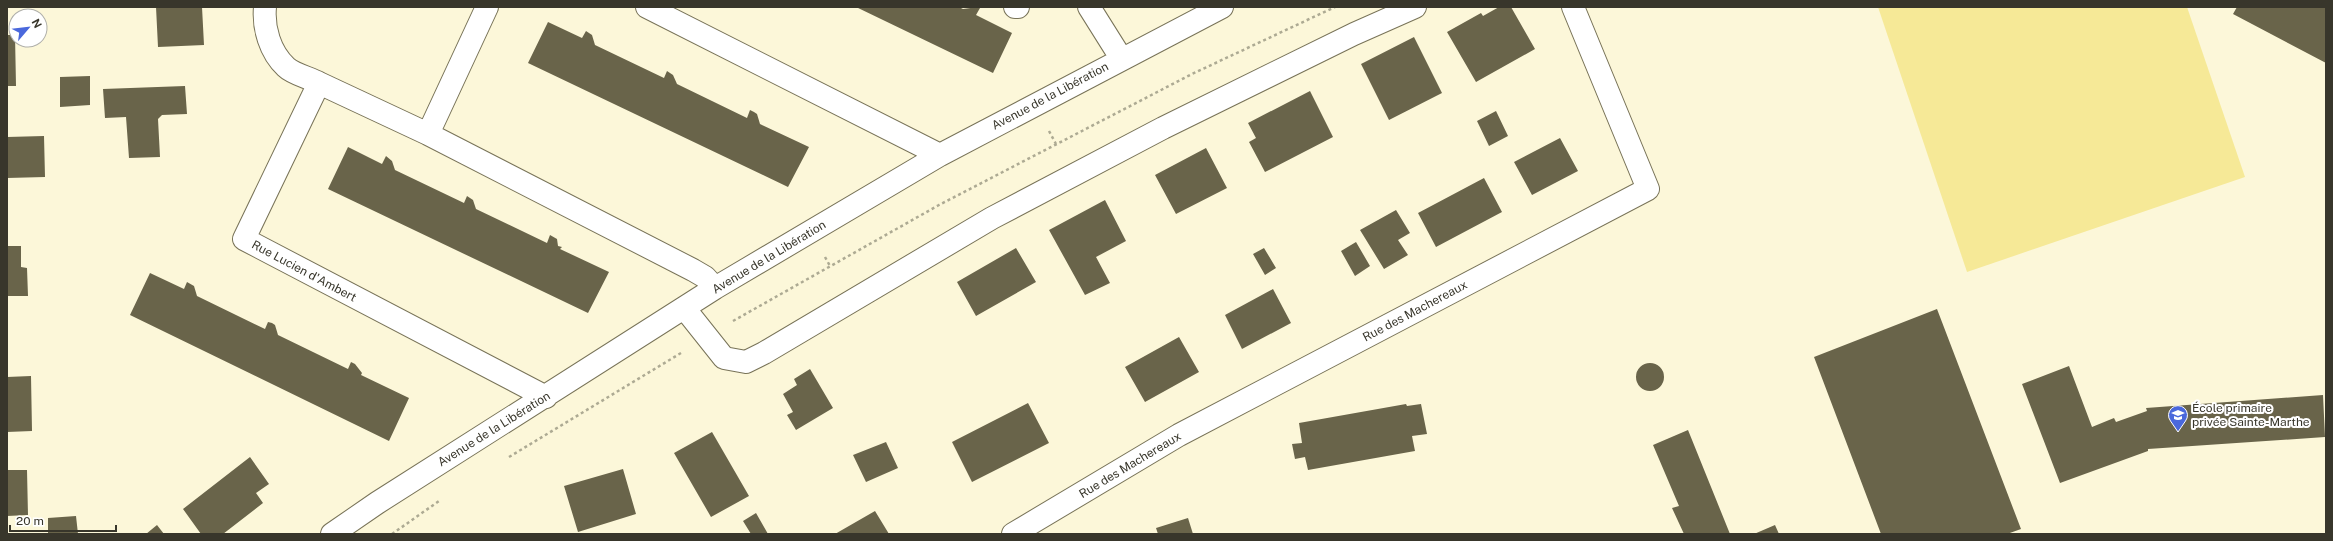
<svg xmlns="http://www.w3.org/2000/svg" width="2333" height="541" font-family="'Public Sans',sans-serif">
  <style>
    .green { fill: #f6e997 }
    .building { fill: #69644a }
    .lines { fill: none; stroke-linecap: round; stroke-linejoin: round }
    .minor-casing { stroke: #787358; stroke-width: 24 }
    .path { stroke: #adaa93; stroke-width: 2.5; stroke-dasharray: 3 3; stroke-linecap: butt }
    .minor { stroke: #fff; stroke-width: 22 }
    .labels { text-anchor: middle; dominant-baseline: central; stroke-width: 4; stroke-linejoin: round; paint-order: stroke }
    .street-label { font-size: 12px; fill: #38362b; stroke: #fff }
    .poi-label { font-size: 12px; fill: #38362b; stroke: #fff; text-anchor: start }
  </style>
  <rect width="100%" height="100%" fill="#fcf7d9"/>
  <path class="green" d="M1878 7H2187L2245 177 1967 272Z"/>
  <path class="building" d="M156 7H202L204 45 158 47Z
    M856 7H959L963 9 978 7 980 8 976 15 1012 33 993 73Z
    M1499 7H1511L1535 49 1476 82 1447 32 1481 13 1483 16Z
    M2237 7H2326V63L2233 14Z
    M548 22 582 38 586 31 592 35 595 45 664 78 667 71 673 75 677 84 747 118 750 110 754 112 757 114 760 124 809 147 788 187 528 63Z
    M7 35H15L16 86H7Z
    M1414 37 1442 93 1389 120 1361 64Z
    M90 76V105L60 107V77Z
    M185 86 187 114 162 115 158 119 160 157 129 158 126 117 105 118 103 89Z
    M1310 91 1333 137 1265 172 1249 142 1256 138 1248 123Z
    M1496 111 1508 136 1489 146 1477 121Z
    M44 136 45 177 7 178V137Z
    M1560 138 1578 171 1532 195 1514 162Z
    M348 147 382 164 386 156 392 161 395 170 464 203 467 196 473 200 476 209 547 243 550 235 557 239 558 246 562 247 560 249 609 272 588 313 328 189Z
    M1206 148 1227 188 1176 214 1155 175Z
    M1484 178 1502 212 1436 247 1418 213Z
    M1105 200 1126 241 1096 257 1110 283 1085 295 1049 230Z
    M1396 210 1410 233 1398 240 1408 255 1384 269 1360 230Z
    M1356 242 1370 266 1355 276 1341 251Z
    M7 246H21V267L27 268 28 296H7Z
    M1016 248 1036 282 976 316 957 282Z
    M1264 248 1276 268 1265 275 1253 254Z
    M150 273 184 289 187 282 194 286 197 296 265 329 268 322 272 323 275 325 278 335 348 369 351 362 355 364 362 373 361 375 409 398 389 441 130 315Z
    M1273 289 1291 323 1242 349 1225 315Z
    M1937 309 2021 529 2007 534H1881L1814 357Z
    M1179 337 1199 372 1145 402 1125 367Z
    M1636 377a14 14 0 1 1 28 0a14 14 0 1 1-28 0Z
    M2069 366 2092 427 2114 418 2116 422 2147 411 2146 408 2323 395 2325 437 2148 449V451L2060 483 2022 384Z
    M810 369 833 408 796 430 787 415 793 412 783 394 797 385 794 379Z
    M31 376 32 431 7 432V377Z
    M1028 403 1049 443 972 482 952 442Z
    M1406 404 1407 406 1421 404 1427 434 1412 436 1415 451 1308 470 1305 457 1295 459 1292 444 1302 443 1299 423Z
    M1688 430 1730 534H1684L1672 508 1679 506 1653 445Z
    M712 432 749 496 711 517 674 453Z
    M886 442 898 468 866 482 853 455Z
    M250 457 269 484 256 493 263 503 223 534H201L183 509Z
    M623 469 636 514 578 532 564 486Z
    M7 470H27L28 515 7 516Z
    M875 511 889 534H835Z
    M756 513 768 534H751L743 521Z
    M76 516 78 534H48V518Z
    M1188 518 1193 534H1158L1156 528Z
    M157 525 164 534H146Z
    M1775 525 1779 534H1754Z"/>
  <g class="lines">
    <defs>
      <path id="minor" d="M265 7C263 28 270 52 286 67 293 74 310 78 319 83L244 239 546 397
        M647 7 940 155
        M1015 7H1018
        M1089 7 1121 58
        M319 83 428 134 693 270 705 277 715 288
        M428 134 487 7
        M685 309 724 358 746 362 764 353 992 218 1163 128 1354 34 1415 7
        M332 534 377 503 715 288 940 155 1222 7
        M1013 534 1179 435 1648 189 1573 7"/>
    </defs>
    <use href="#minor" class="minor-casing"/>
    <path class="path" d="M1049 131 1056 144
      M825 257 830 266
      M733 321 939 205 1192 74 1335 7
      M509 457 681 353
      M392 534 439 501"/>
    <use href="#minor" class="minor"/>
  </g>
  <defs>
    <symbol id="school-pin" viewBox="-11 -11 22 30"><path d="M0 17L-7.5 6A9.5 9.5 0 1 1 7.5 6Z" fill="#4a68dc" stroke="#fff"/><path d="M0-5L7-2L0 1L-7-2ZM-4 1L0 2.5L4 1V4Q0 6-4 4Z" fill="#fff"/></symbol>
  </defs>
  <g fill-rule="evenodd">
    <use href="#school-pin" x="2167" y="404" width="22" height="30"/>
  </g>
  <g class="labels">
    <g class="street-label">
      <text transform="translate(1050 96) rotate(-28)">Avenue de la Libération</text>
      <text transform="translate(769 257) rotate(-31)">Avenue de la Libération</text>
      <text transform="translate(304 271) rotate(28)">Rue Lucien d'Ambert</text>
      <text transform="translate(1415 311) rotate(-28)">Rue des Machereaux</text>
      <text transform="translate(494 429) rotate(-32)">Avenue de la Libération</text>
      <text transform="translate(1130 465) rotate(-31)">Rue des Machereaux</text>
    </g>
    <g class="poi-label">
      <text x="2192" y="408">École primaire<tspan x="2192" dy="14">privée Sainte-Marthe</tspan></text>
    </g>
  </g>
  <rect width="2333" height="541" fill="none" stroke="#38362b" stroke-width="16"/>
  <g transform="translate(28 28) rotate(62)"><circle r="19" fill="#ffffff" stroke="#afafaa"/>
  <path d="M0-3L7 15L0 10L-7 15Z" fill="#4a68dc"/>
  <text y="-6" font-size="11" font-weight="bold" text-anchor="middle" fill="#38362b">N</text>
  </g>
  <path d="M10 525v6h106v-6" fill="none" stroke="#38362b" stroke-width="2"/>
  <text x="16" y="525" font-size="12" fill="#38362b" stroke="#ffffff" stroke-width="3" paint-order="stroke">20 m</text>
</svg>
